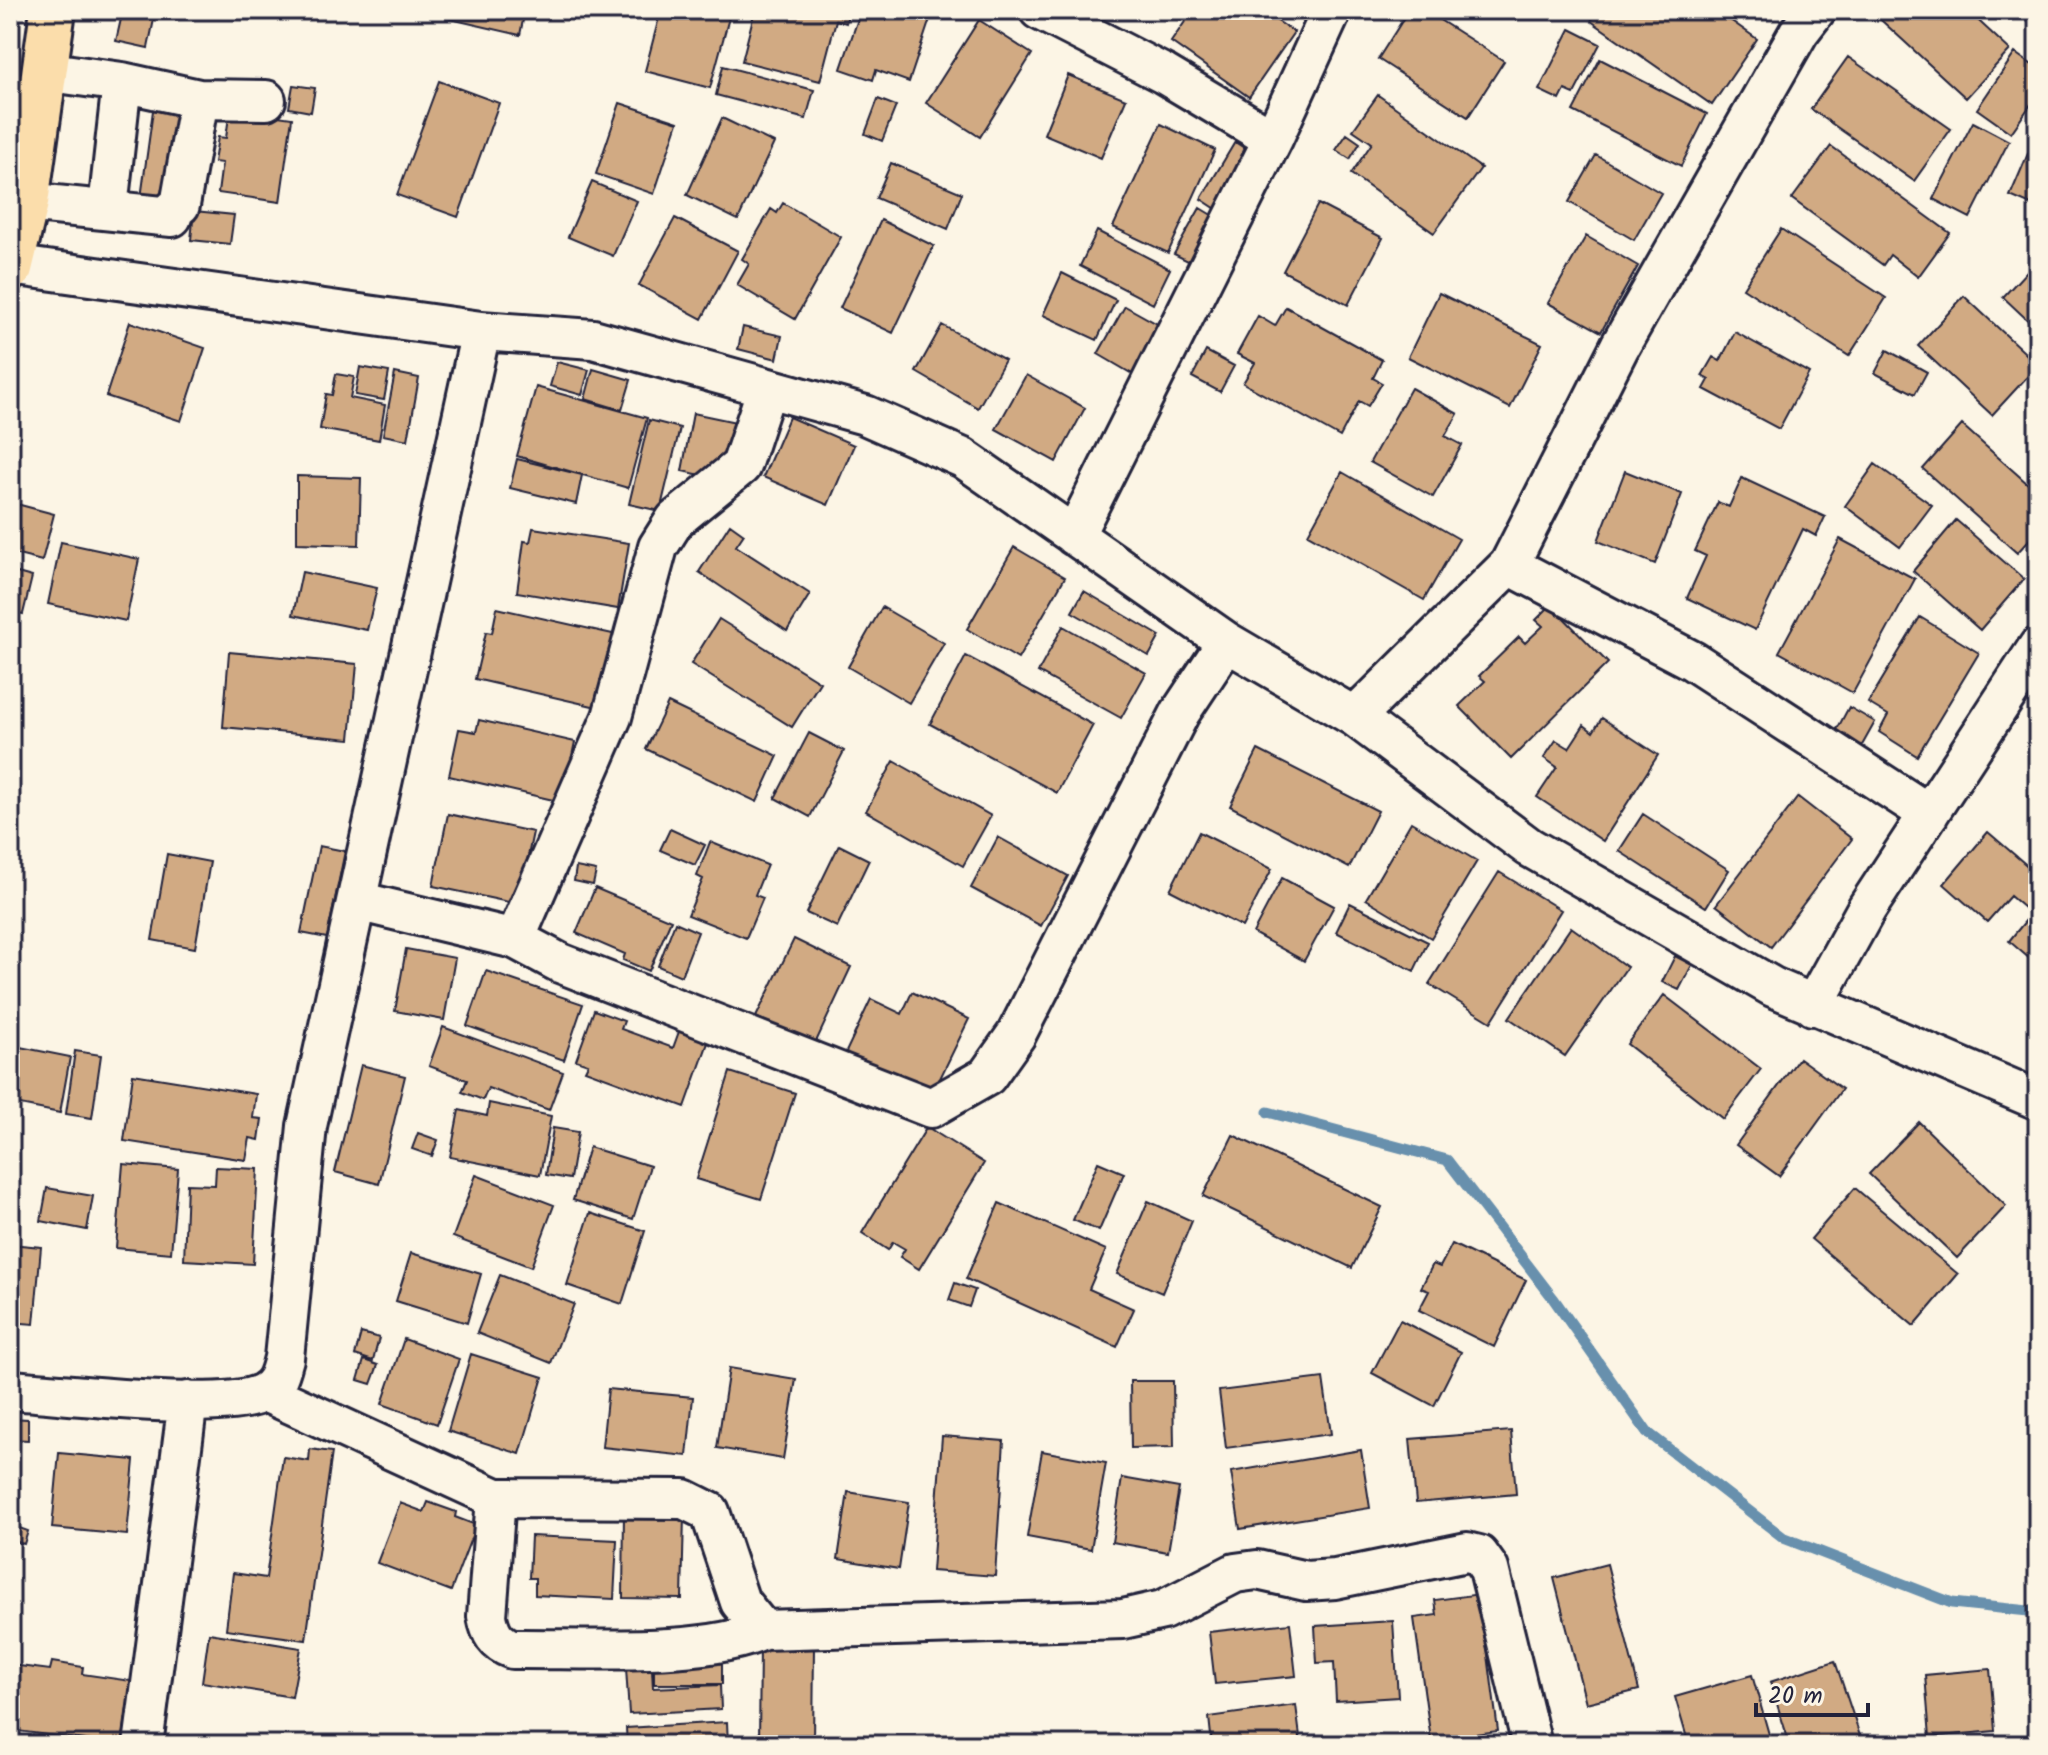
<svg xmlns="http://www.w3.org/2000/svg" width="2048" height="1755" font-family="Kalam,sans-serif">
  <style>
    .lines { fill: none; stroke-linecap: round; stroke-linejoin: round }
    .stream { stroke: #6890ad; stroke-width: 11 }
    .building { fill: #d1aa83; stroke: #22223b; stroke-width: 2 }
    .minor-casing { stroke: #22223b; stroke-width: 44 }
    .major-casing { stroke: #22223b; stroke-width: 50 }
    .minor { stroke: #fcf5e5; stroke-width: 38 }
    .major { stroke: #fbddab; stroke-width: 44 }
  </style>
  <rect width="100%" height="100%" fill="#fcf5e5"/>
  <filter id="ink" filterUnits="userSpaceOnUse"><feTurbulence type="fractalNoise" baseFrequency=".0125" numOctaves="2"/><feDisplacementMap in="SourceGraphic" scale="16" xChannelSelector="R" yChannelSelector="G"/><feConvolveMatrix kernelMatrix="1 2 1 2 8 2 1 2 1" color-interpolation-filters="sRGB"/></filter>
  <g filter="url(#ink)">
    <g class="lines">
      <path class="stream" d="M1268 1112 1447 1160 1553 1298 1647 1432 1784 1538 1952 1603 2038 1612"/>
    </g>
    <path class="building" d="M123 10H156L148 48 116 41Z
      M448 10H525L520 35 446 18Z
      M661 10H731L710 88 645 71Z
      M755 10H849L846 23 836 20 820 81 742 61Z
      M861 10H933L909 82 876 70 873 80 841 69Z
      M1193 10H1261L1294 32 1249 97 1171 42Z
      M1409 10H1424L1504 61 1468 117 1378 59Z
      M1599 10H1716L1757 39 1712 105 1591 21Z
      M1870 10H1967L2010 50 1966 98Z
      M979 20 1032 54 980 137 926 103Z
      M1570 29 1600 44 1574 94 1565 90 1560 100 1539 90Z
      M2015 53 2038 69V94L2011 133 1977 109Z
      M1848 57 1951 129 1914 181 1811 109Z
      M1600 59 1707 114 1681 166 1573 111Z
      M723 66 814 90 806 119 716 95Z
      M1068 75 1126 99 1101 158 1044 134Z
      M439 81 499 103 458 217 397 195Z
      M293 85 315 88 311 112 289 108Z
      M1378 95 1481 168 1434 233 1351 174 1372 143 1353 130Z
      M878 99 896 106 882 141 865 134Z
      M154 103 184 107 172 202 141 198Z
      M620 103 678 122 654 194 596 174Z
      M230 109 292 118 280 202 218 193 222 163 214 162 218 137 226 138Z
      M722 118 774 143 738 220 687 195Z
      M1973 122 2009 141 1970 218 1933 199Z
      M1161 124 1215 150 1168 253 1113 227Z
      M2038 130V208L2010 196Z
      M1347 134 1360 143 1350 159 1336 150Z
      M1235 142 1261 159 1227 216 1201 199Z
      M1831 146 1950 233 1918 277 1890 255 1883 265 1792 199Z
      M1596 155 1661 193 1634 240 1569 202Z
      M891 163 962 193 948 229 876 198Z
      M592 182 637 201 613 256 568 237Z
      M783 203 841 237 795 319 737 285 749 264 742 259 771 209 777 213Z
      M1318 204 1383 238 1348 305 1283 271Z
      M1200 208 1215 217 1190 262 1174 254Z
      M194 211 234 215 230 244 191 240Z
      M675 218 738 251 702 319 639 285Z
      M881 220 934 246 893 333 840 308Z
      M1781 229 1886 298 1849 356 1743 288Z
      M1097 231 1170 269 1153 304 1080 266Z
      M1586 236 1638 266 1601 332 1548 303Z
      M2038 259V330L2003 297Z
      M1062 273 1116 300 1097 340 1043 315Z
      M1439 293 1542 344 1510 408 1408 357Z
      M1964 296 2038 365 1992 415 1918 346Z
      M1125 306 1168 330 1141 379 1098 354Z
      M1286 307 1382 360 1373 378 1382 383 1368 406 1359 401 1340 437 1243 383 1255 363 1237 354 1258 316 1275 326Z
      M130 322 205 348 181 421 106 396Z
      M942 325 1005 360 978 408 916 372Z
      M743 327 782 336 777 359 738 349Z
      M1735 332 1809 373 1779 429 1704 389 1709 380 1702 376 1713 357 1720 361Z
      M1887 350 1927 372 1915 394 1875 373Z
      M1206 351 1234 366 1220 392 1192 377Z
      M557 362 589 370 582 395 550 386Z
      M360 367 389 372 384 400 355 395Z
      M593 369 631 380 622 410 585 399Z
      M395 373 419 378 408 440 383 435Z
      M336 374 354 377 350 398 385 405 379 440 320 429 326 394 332 395Z
      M1026 375 1085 408 1056 462 996 429Z
      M536 387 647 418 628 488 517 456Z
      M1411 388 1458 414 1445 436 1462 445 1433 497 1370 462Z
      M693 413 736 422 725 480 682 471Z
      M789 417 854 445 828 505 763 477Z
      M649 420 680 428 660 511 629 504Z
      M1962 425 2038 493V530L2017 553 1923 469Z
      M517 459 582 475 576 504 510 488Z
      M1875 464 1932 505 1900 547 1845 506Z
      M1625 471 1682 494 1655 564 1598 541Z
      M1342 472 1459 539 1424 600 1308 534Z
      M297 476 361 478 359 545 297 543Z
      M1742 478 1825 517 1816 536 1803 529 1755 630 1687 598 1706 556 1695 551 1718 502 1729 507Z
      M13 503 54 514 42 561 10 553Z
      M1956 520 2024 579 1980 630 1913 571Z
      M730 524 744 534 736 546 810 594 787 631 699 572Z
      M533 528 629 543 618 609 517 592 524 541 530 542Z
      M1840 539 1915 579 1853 693 1779 652Z
      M61 542 139 559 126 621 48 604Z
      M1014 547 1065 577 1018 659 967 629Z
      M10 571 32 577 23 614 10 611Z
      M302 572 377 588 367 630 293 615Z
      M1084 591 1160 636 1149 656 1072 612Z
      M1551 605 1608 663 1511 759 1459 706 1485 681 1479 676 1519 637 1525 643 1543 626 1536 620Z
      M882 607 944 643 909 703 848 667Z
      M497 608 626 637 610 710 475 679 486 632 492 633Z
      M1920 617 1979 653 1917 756 1879 732 1888 715 1868 703Z
      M719 619 820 682 792 727 691 664Z
      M1063 626 1146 673 1121 718 1038 672Z
      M229 652 357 664 350 739 223 727Z
      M966 656 1093 725 1057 793 930 724Z
      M668 703 778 756 757 802 646 749Z
      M1849 707 1875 722 1860 749 1834 735Z
      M1602 718 1658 755 1603 841 1537 797 1557 767 1544 758 1556 740 1569 748 1584 725 1593 732Z
      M479 720 575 742 562 802 449 776 459 729 476 732Z
      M809 733 844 751 810 817 775 798Z
      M1258 750 1378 811 1349 868 1230 806Z
      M894 761 991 816 963 866 866 811Z
      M1798 797 1852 839 1771 947 1716 905Z
      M448 814 533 832 518 904 433 886Z
      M1643 814 1729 870 1706 907 1619 851Z
      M1411 822 1477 861 1431 938 1366 899Z
      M670 829 705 845 695 865 660 850Z
      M1199 832 1272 869 1242 927 1170 890Z
      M1988 832 2038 875V966L2009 941 2031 914 2010 896 1987 922 1944 884Z
      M998 837 1068 876 1041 926 971 888Z
      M710 842 767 865 755 895 763 898 746 938 688 915 703 879 697 876Z
      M839 845 869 860 837 927 806 913Z
      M319 846 345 851 327 938 301 933Z
      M167 854 210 862 195 948 152 940Z
      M576 867 596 871 593 885 574 881Z
      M1499 872 1561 910 1491 1022 1429 984Z
      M1282 878 1334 906 1304 961 1253 933Z
      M595 888 671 920 649 971 623 960 625 954 576 933Z
      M1350 903 1428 942 1414 971 1336 932Z
      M675 922 698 932 681 976 658 966Z
      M1571 927 1627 967 1565 1056 1509 1018Z
      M794 939 851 967 814 1046 756 1017Z
      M406 949 455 958 444 1020 395 1011Z
      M1675 956 1692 965 1679 990 1662 982Z
      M486 971 583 1004 564 1060 467 1026Z
      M912 992 969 1019 931 1097 845 1054 871 999 902 1014Z
      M1664 995 1761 1069 1723 1119 1627 1044Z
      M594 1010 624 1021 621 1029 673 1048 681 1026 710 1037 685 1107 585 1070 588 1064 576 1060Z
      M443 1027 563 1072 549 1110 488 1088 483 1100 462 1092 467 1080 429 1066Z
      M10 1045 70 1057 60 1113 10 1103Z
      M75 1051 101 1055 92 1118 66 1114Z
      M1799 1058 1842 1089 1779 1176 1736 1145Z
      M361 1065 405 1076 379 1184 335 1172Z
      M730 1072 795 1093 761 1199 696 1179Z
      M133 1074 256 1094 253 1118 262 1119 259 1140 250 1138 246 1160 124 1141Z
      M489 1103 551 1116 540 1175 450 1157 459 1110 487 1116Z
      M1919 1122 2006 1206 1957 1258 1869 1174Z
      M927 1127 984 1163 919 1269 900 1257 905 1249 893 1242 888 1250 862 1233Z
      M553 1128 578 1132 570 1179 546 1175Z
      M418 1133 438 1140 432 1156 412 1149Z
      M1233 1135 1382 1207 1352 1268 1203 1196Z
      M589 1147 650 1166 633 1219 573 1200Z
      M1098 1162 1124 1173 1099 1231 1073 1220Z
      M123 1164 178 1169 171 1253 116 1248Z
      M216 1167 258 1169 253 1264 184 1260 187 1184 215 1185Z
      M476 1175 554 1205 531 1267 453 1237Z
      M47 1188 93 1196 87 1230 41 1221Z
      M1855 1188 1958 1274 1914 1326 1811 1239Z
      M1148 1201 1192 1221 1162 1293 1117 1274Z
      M999 1203 1106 1250 1089 1289 1134 1309 1117 1347 966 1279Z
      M590 1213 645 1231 622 1304 567 1285Z
      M10 1244 41 1247 34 1324 10 1322Z
      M1452 1244 1526 1280 1494 1347 1419 1310 1429 1291 1421 1288 1433 1264 1440 1267Z
      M411 1253 481 1274 467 1323 396 1301Z
      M500 1275 574 1304 551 1363 477 1333Z
      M955 1283 975 1290 969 1307 949 1300Z
      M1400 1320 1461 1352 1434 1406 1372 1373Z
      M361 1333 379 1338 373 1361 355 1355Z
      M404 1339 459 1359 437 1424 382 1404Z
      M471 1354 543 1377 520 1454 448 1431Z
      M364 1360 378 1365 371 1384 358 1380Z
      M729 1368 796 1379 783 1459 717 1448Z
      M1323 1378 1331 1434 1226 1448 1219 1391Z
      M1130 1381H1173L1174 1447 1131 1448Z
      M608 1389 693 1397 687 1456 602 1447Z
      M10 1418 28 1419V1440L10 1439Z
      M1511 1431 1516 1494 1416 1503 1410 1439Z
      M942 1436 1004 1441 995 1576 932 1571Z
      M310 1449 332 1452 306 1640 226 1629 233 1573 266 1578 283 1457 309 1461Z
      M1361 1450 1370 1508 1240 1529 1231 1472Z
      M1042 1451 1106 1463 1091 1549 1027 1537Z
      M59 1453 134 1460 127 1535 52 1528Z
      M1122 1478 1179 1488 1168 1552 1112 1542Z
      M848 1492 909 1502 899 1569 838 1559Z
      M428 1502 456 1512 455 1517 476 1525 451 1591 377 1563 400 1503 424 1512Z
      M624 1513 684 1515 682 1599 623 1598Z
      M11 1525 28 1531 24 1544 10 1540Z
      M531 1536 617 1540 614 1599 535 1595V1578H529Z
      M1607 1564 1639 1690 1586 1703 1554 1578Z
      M1480 1594 1498 1731 1431 1740 1414 1618 1437 1615 1435 1600Z
      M1393 1621 1398 1697 1336 1701 1334 1662 1317 1663 1315 1626Z
      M1290 1623 1296 1676 1215 1684 1209 1632Z
      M209 1633 301 1648 292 1697 202 1682Z
      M760 1645 814 1646 813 1745H759Z
      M651 1652 653 1688 720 1685 721 1709 629 1714 625 1653Z
      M654 1652 722 1653V1684H654Z
      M1835 1661 1863 1745H1790L1770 1682Z
      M52 1662 83 1667 82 1674 131 1681 122 1745 10 1730 11 1665 50 1670Z
      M1990 1669 1995 1731 1930 1737 1925 1675Z
      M1752 1675 1772 1745H1689L1675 1697Z
      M1296 1705 1301 1745H1212L1209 1717Z
      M727 1722 728 1745H627L626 1728Z"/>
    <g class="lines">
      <defs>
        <path id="minor" d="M1039 10 1164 74 1273 139
          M43 71 122 82 199 99 266 100
          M26 202 172 217 174 209 180 205 199 99
          M108 208 122 82
          M11 265 481 331 593 339 865 415 963 458 1227 642 1355 717 1529 847 1773 987 2038 1100
          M1074 536 1273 139 1332 10
          M1509 565 1693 661 1929 814
          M1355 717 1509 565 1620 346 1799 32 1816 10
          M357 901 515 939 560 963 931 1108 987 1076 1016 1035 1180 713 1227 642
          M515 939 612 717 658 547 675 520 741 466 767 388
          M1813 1006 1867 908 2038 647
          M10 1390C62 1393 222 1413 263 1393 278 1385 280 1373 284 1358L307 1126 481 331
          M265 1392 496 1498 684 1499 710 1512 740 1602 763 1630 1123 1619 1163 1610 1235 1573 1257 1570 1306 1581 1335 1579 1467 1552 1479 1555 1489 1569 1532 1745
          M496 1498 487 1616C490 1633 496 1643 512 1649 579 1648 706 1657 763 1630
          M143 1745 188 1401"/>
        <path id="major" d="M10 268 26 202 53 10"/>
      </defs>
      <use href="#minor" class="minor-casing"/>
      <use href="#major" class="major-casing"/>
      <use href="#minor" class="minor"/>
      <use href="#major" class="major"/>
    </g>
  </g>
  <rect width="2048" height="1755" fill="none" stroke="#fcf5e5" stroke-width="40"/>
  <rect x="20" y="20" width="2008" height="1715" fill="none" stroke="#22223b" stroke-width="3" filter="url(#ink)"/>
  <path d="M1756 1703v12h112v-12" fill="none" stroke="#22223b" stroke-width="4"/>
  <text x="1768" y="1703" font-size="24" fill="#22223b" stroke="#fcf5e5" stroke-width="6" paint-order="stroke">20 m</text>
</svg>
